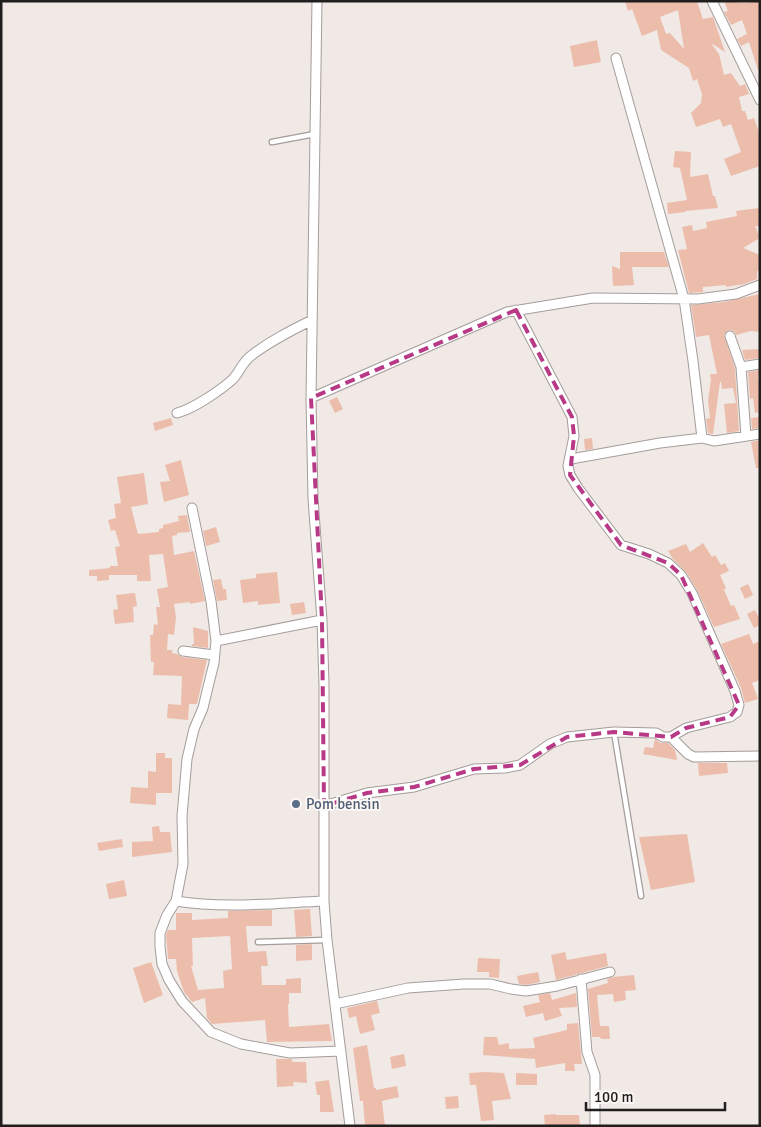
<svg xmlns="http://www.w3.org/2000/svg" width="761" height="1127" font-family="Signika,sans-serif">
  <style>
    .building { fill: #edbdab; fill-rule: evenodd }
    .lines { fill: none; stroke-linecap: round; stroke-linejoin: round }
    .lane-casing { stroke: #a49d9b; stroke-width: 7 }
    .street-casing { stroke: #a49d9b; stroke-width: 11 }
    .lane { stroke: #fff; stroke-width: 4.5 }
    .street { stroke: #fff; stroke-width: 9 }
    .marked { fill: none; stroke: #b83986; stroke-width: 4; stroke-dasharray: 10 6; stroke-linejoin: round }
    .service-dot { fill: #5c6f8a; stroke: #fdf7f4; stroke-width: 2 }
    .labels { text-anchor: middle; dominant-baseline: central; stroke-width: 4; stroke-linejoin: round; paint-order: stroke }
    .service-label { font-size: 15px; fill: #4e5e75; stroke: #fdf7f4; text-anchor: start }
  </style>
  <rect width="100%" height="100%" fill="#f0e9e6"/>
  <path class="building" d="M625 1H697L703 19 713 17 725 52 711 43 719 54 724 75 731 73 740 86 745 84 749 94 739 97 742 111H745L748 120 754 118 760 135V166L731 176 724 159 741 152 731 124 723 127 720 119 696 127 691 113 701 103 702 94 697 79 693 81 689 68 661 50 657 30 642 36 632 9 628 11ZM678 10 684 49 670 33 666 34 660 17Z
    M724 1 745 3 760 1V70H758L749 42 741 46 737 39 747 34 742 20 731 25 724 12 728 11Z
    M597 40 601 62 574 67 570 46Z
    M675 151 691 152 690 177 708 174 713 196H715L718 208 685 211V212L668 214 667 203 687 200 680 168 673 167Z
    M759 208 760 226H755L760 238 743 248 760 255V272L757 271V279L744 284 726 287V285L703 287V292L689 293 678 250 687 249 682 227 692 225 693 231 707 228 706 222 737 216 736 211Z
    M620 252H664L669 267H632L634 285 613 286 612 266 620 269Z
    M760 294V332L751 331 736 335 734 331 728 330 724 335 735 368 739 431 727 433 724 404 736 403 733 388 722 389 721 382H720L713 434 708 433 706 419 710 418 708 401 711 379 710 374H717L709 335 696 337 691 305 724 302Z
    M760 349V358L745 360 742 350Z
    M760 370V374L758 376 760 384V412L755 413 753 398 750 399 748 372Z
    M337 397 343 409 335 413 329 401Z
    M760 417V428L752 429 751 418Z
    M171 418 173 425 155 431 153 423Z
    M592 438 593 449 585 450 584 439Z
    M760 440V468H756L751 442Z
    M181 460 189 495 164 502 160 482 170 481 165 465Z
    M144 473 148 504 131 507 138 534 159 532V529L163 528V525L179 521 178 516 187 515 190 532 177 533V535L172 536 174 555 194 551 205 601 190 604V602L174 604 176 617 174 635 168 634 167 650H172V653L177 654 182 657 207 660 197 704H189L188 720 167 718 168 704 181 705 182 676 153 675 154 662H151L150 635H153L154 624 158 625 156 607H160L157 589 168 587 163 554 149 555 151 581H137V575H109V580L97 581V576H89V570L110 568V566H118L115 547 120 546 115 530 111 531 108 520 116 518 114 504 121 503 117 477Z
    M216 527 220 542 206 546 203 531Z
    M703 543 712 557 715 555 721 565 725 563 729 571 720 575 726 588 724 590 731 606 734 605 740 619 714 627 697 590 686 572 673 559 668 551 686 544 690 552Z
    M277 572 280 603 258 605V601L243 603 240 580 256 578V574Z
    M221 579 223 589H226L227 600 217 601 213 580Z
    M748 584 753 595 745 599 740 588Z
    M135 593 137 606 133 607 134 622 115 624 113 610 118 609 116 595Z
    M304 602 306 613 292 615 290 604Z
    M755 610 760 620V625L754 628 747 614Z
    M193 627 208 631V648L192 646V644H194Z
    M749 634 753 644 760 641V680L752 683 758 699 745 703 741 688 721 644Z
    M655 739 660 743H668L675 750 677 760 643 754 645 747 653 748Z
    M156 753H165V758H172V793H156V805L130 803 131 787 148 788V771L156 772Z
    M698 763H727L728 773 699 776Z
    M159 826 160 832H170L172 852 132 857V842L153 841 152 827Z
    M687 834 695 882 651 890 639 837Z
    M122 839 123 847 99 851 97 843Z
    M124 880 127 896 109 899 106 884Z
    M310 909 312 936 296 937 294 910Z
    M272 910V926H246L248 952 266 951 268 966H261L262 985H286V979L301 978V993H289V1004H288L289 1027 329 1024 332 1041 267 1042 265 1020 212 1024 207 1018 205 998 192 1002 184 992 177 971 176 959H168L166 934 168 930H176V913H192V920L228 918V911ZM230 936 232 969 223 971 224 988 198 990 191 966H193L192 938Z
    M312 944V960L296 961V945Z
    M565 952 567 960 606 953 608 966 556 980 551 955Z
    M478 958 500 959 499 978 489 977V972H477Z
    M151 962 163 995 144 1003 133 968Z
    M538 972 540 982 526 985 519 984 517 976Z
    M634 975 636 990 625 991 626 1000 614 1002 613 994 597 995 600 1026H609L610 1039H601L600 1037H592L588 989 608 983 607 979 613 977Z
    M550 993 552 1000 576 993 577 1007 559 1008 562 1016 545 1021 543 1013 526 1017 523 1006 540 1002 538 995Z
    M377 1001 380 1013 371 1015 375 1030 360 1034 356 1016 349 1018 347 1008Z
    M578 1023 582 1064H574L575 1071H565V1063L536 1068 535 1059 483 1055 484 1037H497L499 1045 509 1043V1049L535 1048 533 1038 567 1030V1024Z
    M367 1045 374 1088H376V1090L397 1086 399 1097 382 1101 385 1126H365L363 1101H360L353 1048Z
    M404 1054 406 1066 392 1069 390 1057Z
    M276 1059H292V1062H306L307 1083 293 1082 294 1086 277 1087Z
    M485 1072 504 1073 511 1099 492 1101 494 1120 481 1121 476 1085H470L469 1073Z
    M516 1073 537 1074V1085H516Z
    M329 1080 334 1112H320V1095H317L315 1082Z
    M458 1096 459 1108 446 1109 445 1097Z
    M556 1114V1115H579L580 1126H545L544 1115Z"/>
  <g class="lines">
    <defs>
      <path id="lane" d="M272 142 315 134
        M614 732 641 896
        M258 942 326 940"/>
      <path id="street" d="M317 1 311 398 313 499 322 620 324 685V901L327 940 350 1126
        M712 1 760 100
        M516 310 572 417 574 436 568 466 570 475 578 488 621 545 649 554 668 563 681 575 692 593 735 691 739 705 737 712 730 717 686 728 671 737
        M730 336 741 367 746 436
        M741 367 760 364
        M311 398 507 312 593 298 698 299 736 294 760 285
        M177 413C193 409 221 390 233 379 240 371 243 361 252 355 270 341 292 330 312 320
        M702 438 714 441 760 434
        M571 459 660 443 702 438 693 361 684 299 616 58
        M192 508 211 601 216 641
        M322 620 216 641 214 663 208 687 203 708 194 729 187 759 182 816 183 864 176 901 167 915 160 933V947L162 964 169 980 182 1001 211 1032 241 1044 290 1053 341 1051
        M183 651 214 655
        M324 806 367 793 414 787 474 769 505 768 520 765 550 744 567 737 614 732 656 733 663 737H671L688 754 694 757 760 756
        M176 901C224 909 276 903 324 901
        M581 979 587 1052 595 1075V1126
        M335 1004 408 988 464 984H490L511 989 526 991 557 986 610 972"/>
    </defs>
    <use href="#lane" class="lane-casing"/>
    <use href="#street" class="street-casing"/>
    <use href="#lane" class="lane"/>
    <use href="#street" class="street"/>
  </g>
  <path class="marked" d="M516 310 572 417 574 436 570 475 621 545 668 563 681 575 739 705 730 717 686 728 671 737 614 732 567 737 520 765 474 769 414 787 367 793 324 806 322 620 311 398Z"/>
  <circle class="service-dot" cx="296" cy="804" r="5"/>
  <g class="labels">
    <g class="service-label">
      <text x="306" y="804">Pom bensin</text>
    </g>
  </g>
  <rect width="761" height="1127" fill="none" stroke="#211f1e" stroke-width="5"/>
  <path d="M586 1102v8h139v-8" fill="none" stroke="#211f1e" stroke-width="2.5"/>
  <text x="594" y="1102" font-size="15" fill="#211f1e" stroke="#fdf7f4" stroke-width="4" paint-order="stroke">100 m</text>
</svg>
